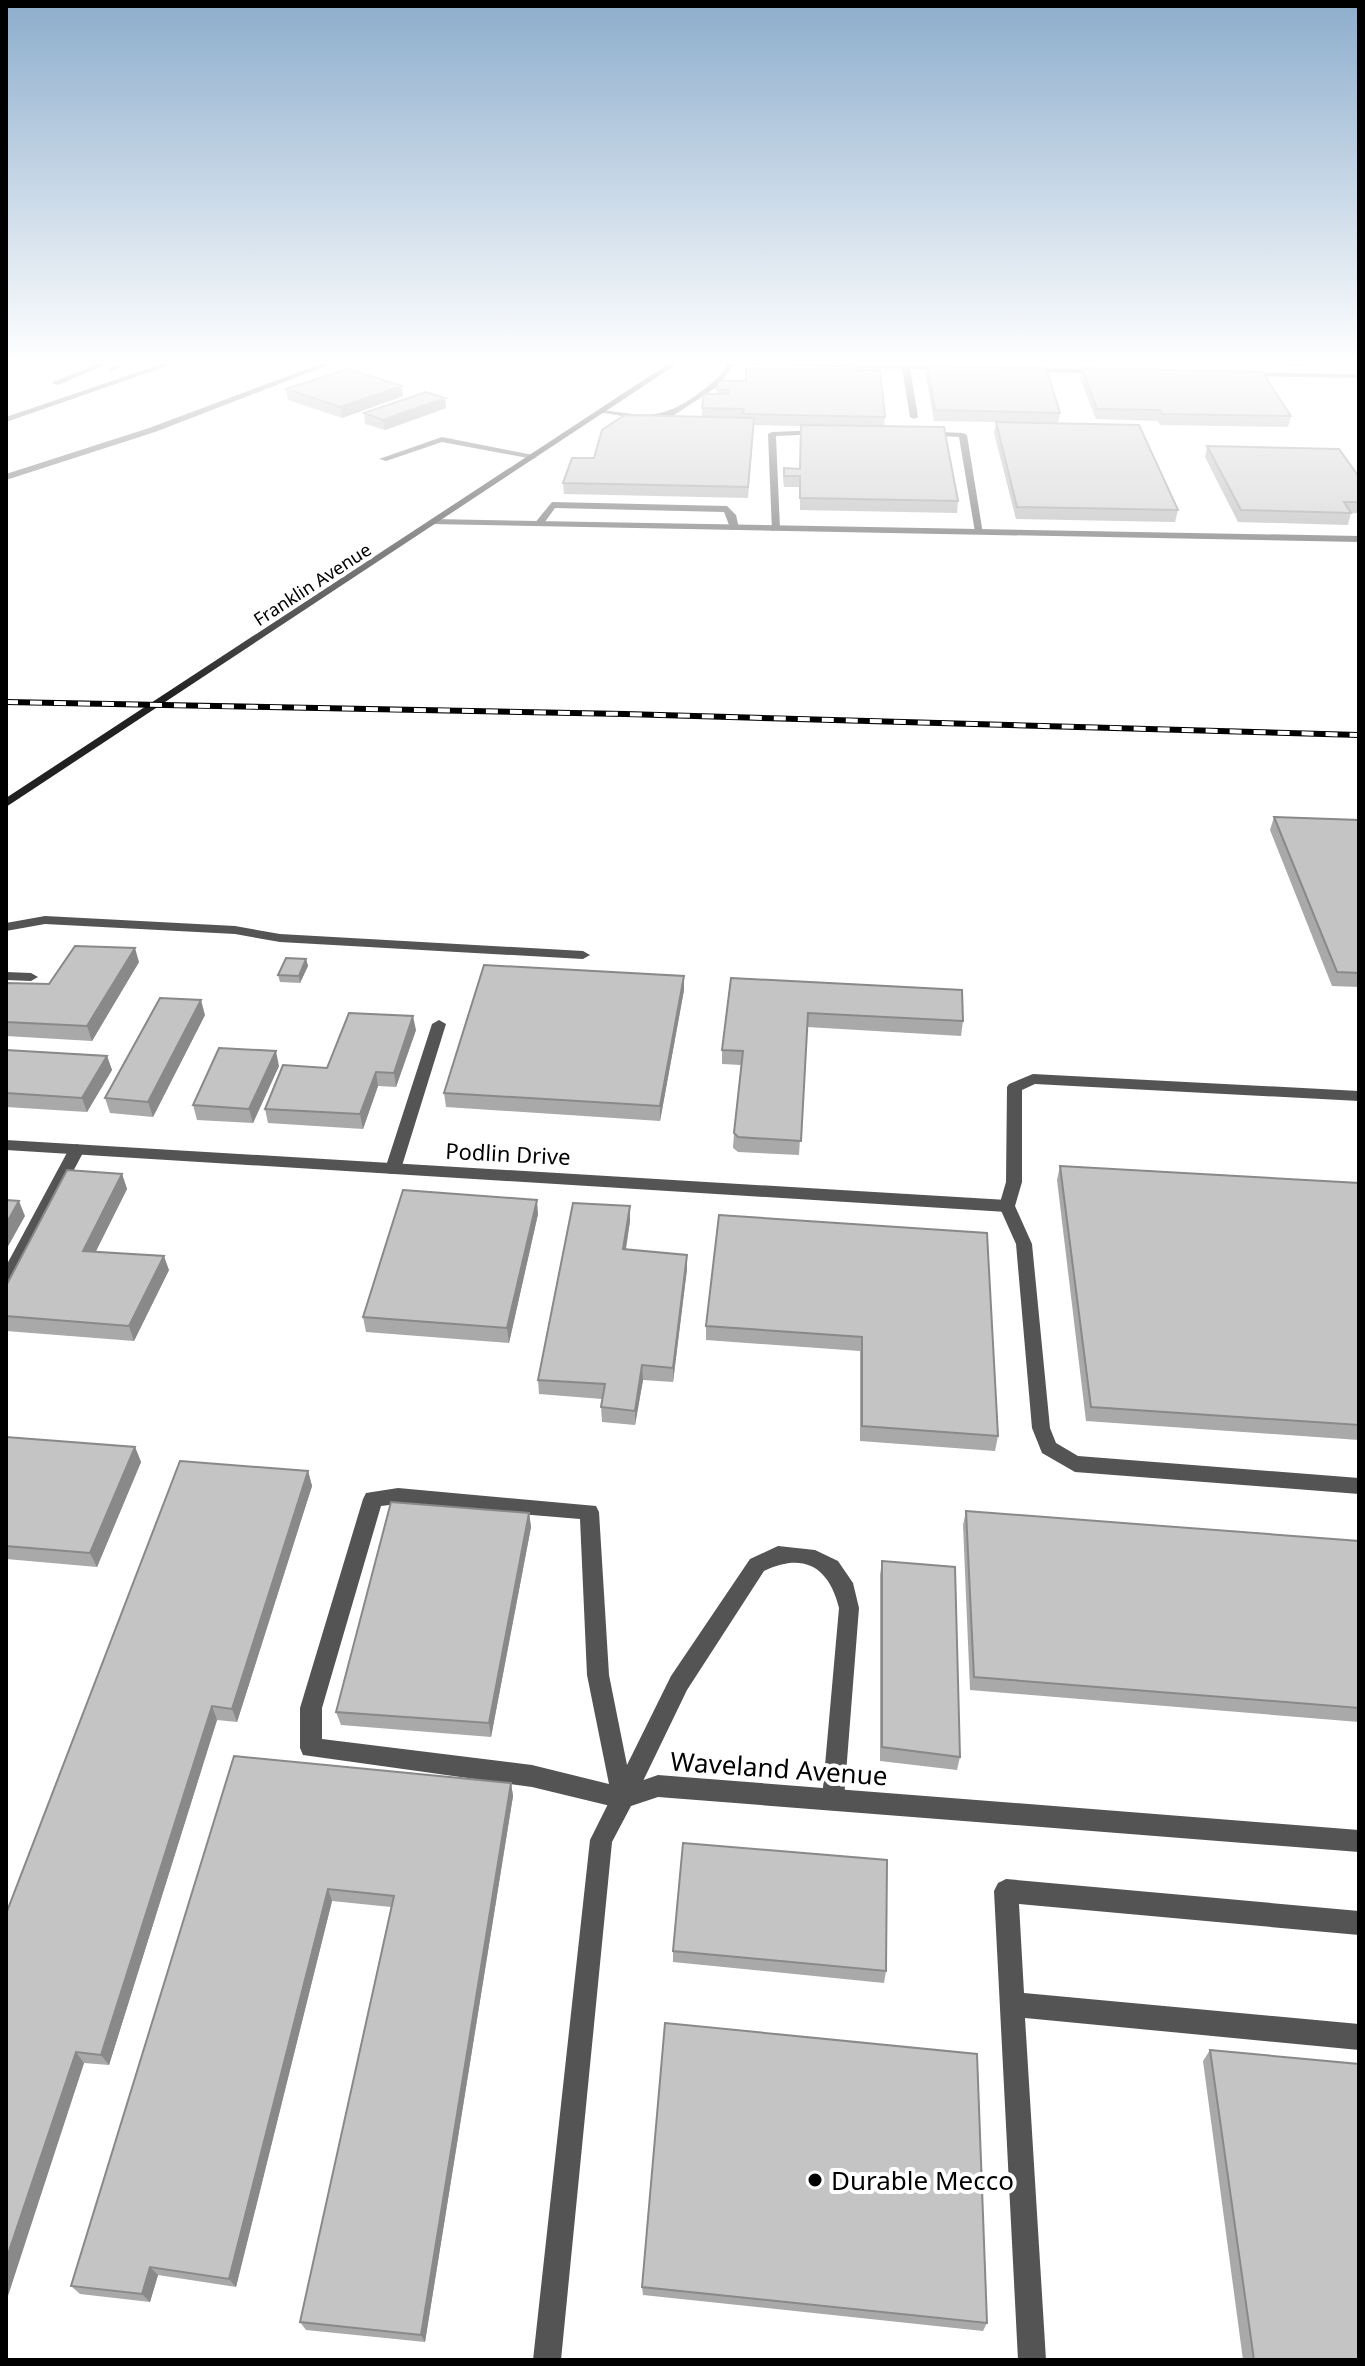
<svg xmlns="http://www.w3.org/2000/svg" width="1365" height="2366" font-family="'Noto Sans',sans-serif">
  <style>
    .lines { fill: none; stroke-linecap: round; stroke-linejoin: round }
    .service { fill: #545454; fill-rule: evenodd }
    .minor { fill: #545454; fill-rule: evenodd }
    .secondary { fill: #212121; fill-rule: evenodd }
    .rail-casing { stroke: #000; stroke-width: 6 }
    .rail { stroke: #fff; stroke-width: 4; stroke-dasharray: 12; stroke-linecap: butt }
    .wall { fill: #a9a9a9 }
    .shaded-wall { fill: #898989 }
    .building { fill: #c4c4c4; stroke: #898989; stroke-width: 2 }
    .poi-dot { fill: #000; stroke: #fff; stroke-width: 3 }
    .labels { text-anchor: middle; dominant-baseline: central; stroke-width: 8; stroke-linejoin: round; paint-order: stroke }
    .far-street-label { font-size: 18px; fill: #000; stroke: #fff }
    .street-label { font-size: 22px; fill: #000; stroke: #fff }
    .near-street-label { font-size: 26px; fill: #000; stroke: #fff }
    .near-poi-label { font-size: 26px; fill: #000; stroke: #fff; text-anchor: start }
  </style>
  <rect width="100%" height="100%" fill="#fff"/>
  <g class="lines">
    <path class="service" d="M97 364H108L58 385 51 383Z
      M117 364H127L110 371V367Z
      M162 364H173L6 422V417Z
      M320 364H331L155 432 6 480V474L149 428Z
      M728 364H735L717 387 671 417 647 420 598 412 602 410C649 416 661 421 702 391 712 383 721 376 728 364Z
      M906 366 910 368 918 417 914 419 910 417 902 368Z
      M823 430 820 434 776 436 780 529 772 531 768 434 772 432Z
      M920 431 963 433 967 435 983 534 975 532 959 437 923 435Z
      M442 437 533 455 537 457 533 459 442 442 386 461 379 459Z
      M552 502 727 506 736 515 739 528 731 530 724 512 555 508 542 526H536L534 524Z
      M45 916 235 926 280 934 583 951 590 955 583 959 280 942 235 934 45 924 6 931V923Z
      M6 972 31 973 38 977 31 981 6 980Z
      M439 1020 446 1024 401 1169 393 1174 387 1173 385 1169 432 1024Z
      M1033 1074 1359 1091V1101L1035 1084 1022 1090V1182L1015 1206 1032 1244 1050 1428 1056 1443 1078 1456 1359 1478V1494L1075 1472 1042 1453 1032 1428 1016 1244 999 1206 1006 1182 1007 1087 1009 1084Z
      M77 1144 85 1149 12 1286 6 1288V1266L69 1149Z
      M398 1488 596 1506 599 1512 609 1675 627 1765 671 1676 750 1559 778 1546 815 1550 838 1561 853 1583 859 1608 844 1799 841 1807 833 1810 825 1807 822 1799 839 1608C829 1567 804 1552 764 1571L687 1690 631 1806 623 1809 532 1787 303 1755 300 1748V1708L363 1499 366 1493ZM398 1504 580 1519 587 1675 609 1784 532 1765 322 1739V1708L381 1506Z
      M1006 1879 1359 1911V1935L1019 1904 1024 1993 1359 2024V2050L1025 2018 1046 2360H1018L994 1891 998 1883Z"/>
    <path class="minor" d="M722 364 945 366 949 368 945 370Z
      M1022 368 1101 369 1105 371 1101 373 1025 372Z
      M1242 372 1359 374V378L1245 376Z
      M433 519 1359 536V542L430 524V520Z
      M6 1140 1007 1200 1015 1206 1007 1212 6 1150Z
      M658 1775 1359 1830V1852L658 1797 631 1806 612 1842 561 2360H533L590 1840 615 1790Z"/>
    <path class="secondary" d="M668 364H677L6 807V798Z"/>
    <defs>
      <path id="rail" d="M6 702 625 714 1359 735"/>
    </defs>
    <use href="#rail" class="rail-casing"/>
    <use href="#rail" class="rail"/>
  </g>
  <path class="wall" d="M1238 364H1305V367Z
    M927 366 1060 413 1058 423 1178 510 1175 522 1016 519 994 433 996 422 934 421 926 377Z
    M1082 368 1291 416 1288 427 1160 425 1158 421 1096 419 1080 379Z
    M719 381 885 417 884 426 958 501 957 513 800 510V487H784L783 480 784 468 800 469 801 426 754 425 748 498 564 494 563 483 594 458 702 417V408L717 394Z
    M286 389 403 396 342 418 288 400Z
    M445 398 446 408 385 430 365 424 364 413Z
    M1207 446 1359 477V513H1351L1348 525 1238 522 1205 457Z
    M1274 817 1359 820V987L1332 986 1270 830Z
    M306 959 308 966 300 983 280 982 278 975Z
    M139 962 92 1041 6 1036V983L49 984Z
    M731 978 963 1021 961 1036 807 1027 799 1155 738 1152 733 1148 734 1133 741 1065 722 1064V1050Z
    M684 990 660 1121 446 1107 444 1093Z
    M205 1015 153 1117 110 1113 105 1098Z
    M416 1030 396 1087 378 1086 363 1129 268 1123 265 1109 327 1068Z
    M6 1050 107 1056 112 1070 87 1112 6 1107Z
    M279 1066 253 1123 197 1120 193 1105Z
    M1060 1166 1359 1183V1440L1086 1421 1057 1180Z
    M122 1174 127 1189 96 1251 169 1270 134 1341 6 1331V1286Z
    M538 1214 509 1343 366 1332 363 1317Z
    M719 1215 998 1436 995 1451 860 1441V1351L706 1340V1326Z
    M630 1221 626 1250 687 1269 673 1382 643 1380 635 1425 602 1422 601 1407 602 1399 539 1394 538 1380Z
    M6 1437 135 1447 141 1462 97 1567 6 1559Z
    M308 1471 312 1486 237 1722 217 1720 109 2065 84 2063 6 2299V1914Z
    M966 1511 1359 1541V1722L970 1690 963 1525Z
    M529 1513 531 1527 491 1737 341 1725 336 1712Z
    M882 1561 960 1757 957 1770 880 1761V1575Z
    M234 1756 511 1783 513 1796 425 2342 306 2330 300 2322 391 1907 332 1901 236 2287 158 2275 150 2302 80 2294 71 2286Z
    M673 1951 886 1971 884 1983 673 1962Z
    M1210 2050 1359 2360H1243L1203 2061Z
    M642 2287 987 2323 983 2331 643 2295Z"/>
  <path class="shaded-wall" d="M402 386 403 396 342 418 340 407Z
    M445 398 446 408 385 430 383 420Z
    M135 948 139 962 92 1041 87 1026Z
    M306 959 308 966 300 983 299 976Z
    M684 976V990L660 1121V1106Z
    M201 1000 205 1015 153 1117 148 1102Z
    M413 1016 416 1030 396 1087 394 1073Z
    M276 1051 279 1066 253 1123 249 1109Z
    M107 1056 112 1070 87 1112 82 1098Z
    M376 1072 378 1086 363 1129 360 1114Z
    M122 1174 127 1189 89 1265 83 1251Z
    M537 1200 538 1214 509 1343 507 1328Z
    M19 1201 25 1216 6 1250V1224Z
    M630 1206V1221L623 1264V1249Z
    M687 1255V1269L673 1382V1368Z
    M164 1256 169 1270 134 1341 129 1326Z
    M642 1365 643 1380 635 1425V1411Z
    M135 1447 141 1462 97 1567 90 1553Z
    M308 1471 312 1486 237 1722 232 1709Z
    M529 1513 531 1527 491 1737 489 1723Z
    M212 1706 217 1720 109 2065 101 2055Z
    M511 1783 513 1796 425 2342 421 2335Z
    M328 1889 332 1901 236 2287 229 2279Z
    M76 2052 84 2063 7 2299 6 2260Z
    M150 2267 158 2275 150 2302 142 2294Z"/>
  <path class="building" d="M927 366 1046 368 1060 413 935 410Z
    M746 368 880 370 885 417 743 414 744 409 702 408 704 394H728L729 390H717L719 381H746Z
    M1082 368 1262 372 1291 416 1162 414 1160 410 1097 409Z
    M348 369 402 386 340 407 286 389Z
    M426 392 445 398 383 420 364 413Z
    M625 415 754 418 748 487 563 483 572 458H594L602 430Z
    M996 422 1139 425 1178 510 1017 507Z
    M801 425 944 427 958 501 800 498V476H784V468L800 469Z
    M1207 446 1339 449 1359 477V502H1344L1351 513 1241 510Z
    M1274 817 1359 820V973L1337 972Z
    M75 946 135 948 87 1026 6 1022V983L49 984Z
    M286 958 306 959 299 976 278 975Z
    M484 965 684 976 660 1106 444 1093Z
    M731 978 962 990 963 1021 808 1013 801 1141 738 1137 734 1133 743 1051 722 1050Z
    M160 998 201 1000 148 1102 105 1098Z
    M349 1013 413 1016 394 1073 376 1072 360 1114 265 1109 283 1065 327 1068Z
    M219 1048 276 1051 249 1109 193 1105Z
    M6 1050 107 1056 82 1098 6 1093Z
    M1060 1166 1359 1183V1425L1091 1407Z
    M67 1170 122 1174 83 1251 164 1256 129 1326 6 1316V1286Z
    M403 1190 537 1200 507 1328 363 1317Z
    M6 1200 19 1201 6 1224Z
    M573 1203 630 1206 623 1249 687 1255 673 1368 642 1365 635 1411 601 1407 605 1384 538 1380Z
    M719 1215 987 1233 998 1436 862 1426V1337L706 1326Z
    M6 1437 135 1447 90 1553 6 1546Z
    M180 1461 308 1471 232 1709 212 1706 101 2055 76 2052 6 2260V1914Z
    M391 1502 529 1513 489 1723 336 1712Z
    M966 1511 1359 1541V1708L974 1677Z
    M882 1561 955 1567 960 1757 882 1747Z
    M234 1756 511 1783 421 2335 300 2322 394 1896 328 1889 229 2279 150 2267 142 2294 71 2286Z
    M683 1843 887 1860 886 1971 673 1951Z
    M665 2023 977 2054 987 2323 642 2287Z
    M1210 2050 1359 2064V2360H1254Z"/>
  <linearGradient id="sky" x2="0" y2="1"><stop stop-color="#8cadcc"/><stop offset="0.52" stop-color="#fff"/><stop offset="1" stop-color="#fff" stop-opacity="0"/></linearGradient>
  <rect width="1365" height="696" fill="url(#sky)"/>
  <circle class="poi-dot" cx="815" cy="2180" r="8"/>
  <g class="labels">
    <g class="far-street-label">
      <text transform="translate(312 584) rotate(-33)">Franklin Avenue</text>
    </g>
    <g class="street-label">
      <text transform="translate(508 1153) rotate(3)">Podlin Drive</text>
    </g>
    <g class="near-street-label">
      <text transform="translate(779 1768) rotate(4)">Waveland Avenue</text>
    </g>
    <g class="near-poi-label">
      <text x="831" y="2180">Durable Mecco</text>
    </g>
  </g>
  <rect width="1365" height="2366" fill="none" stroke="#000000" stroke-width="16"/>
</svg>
